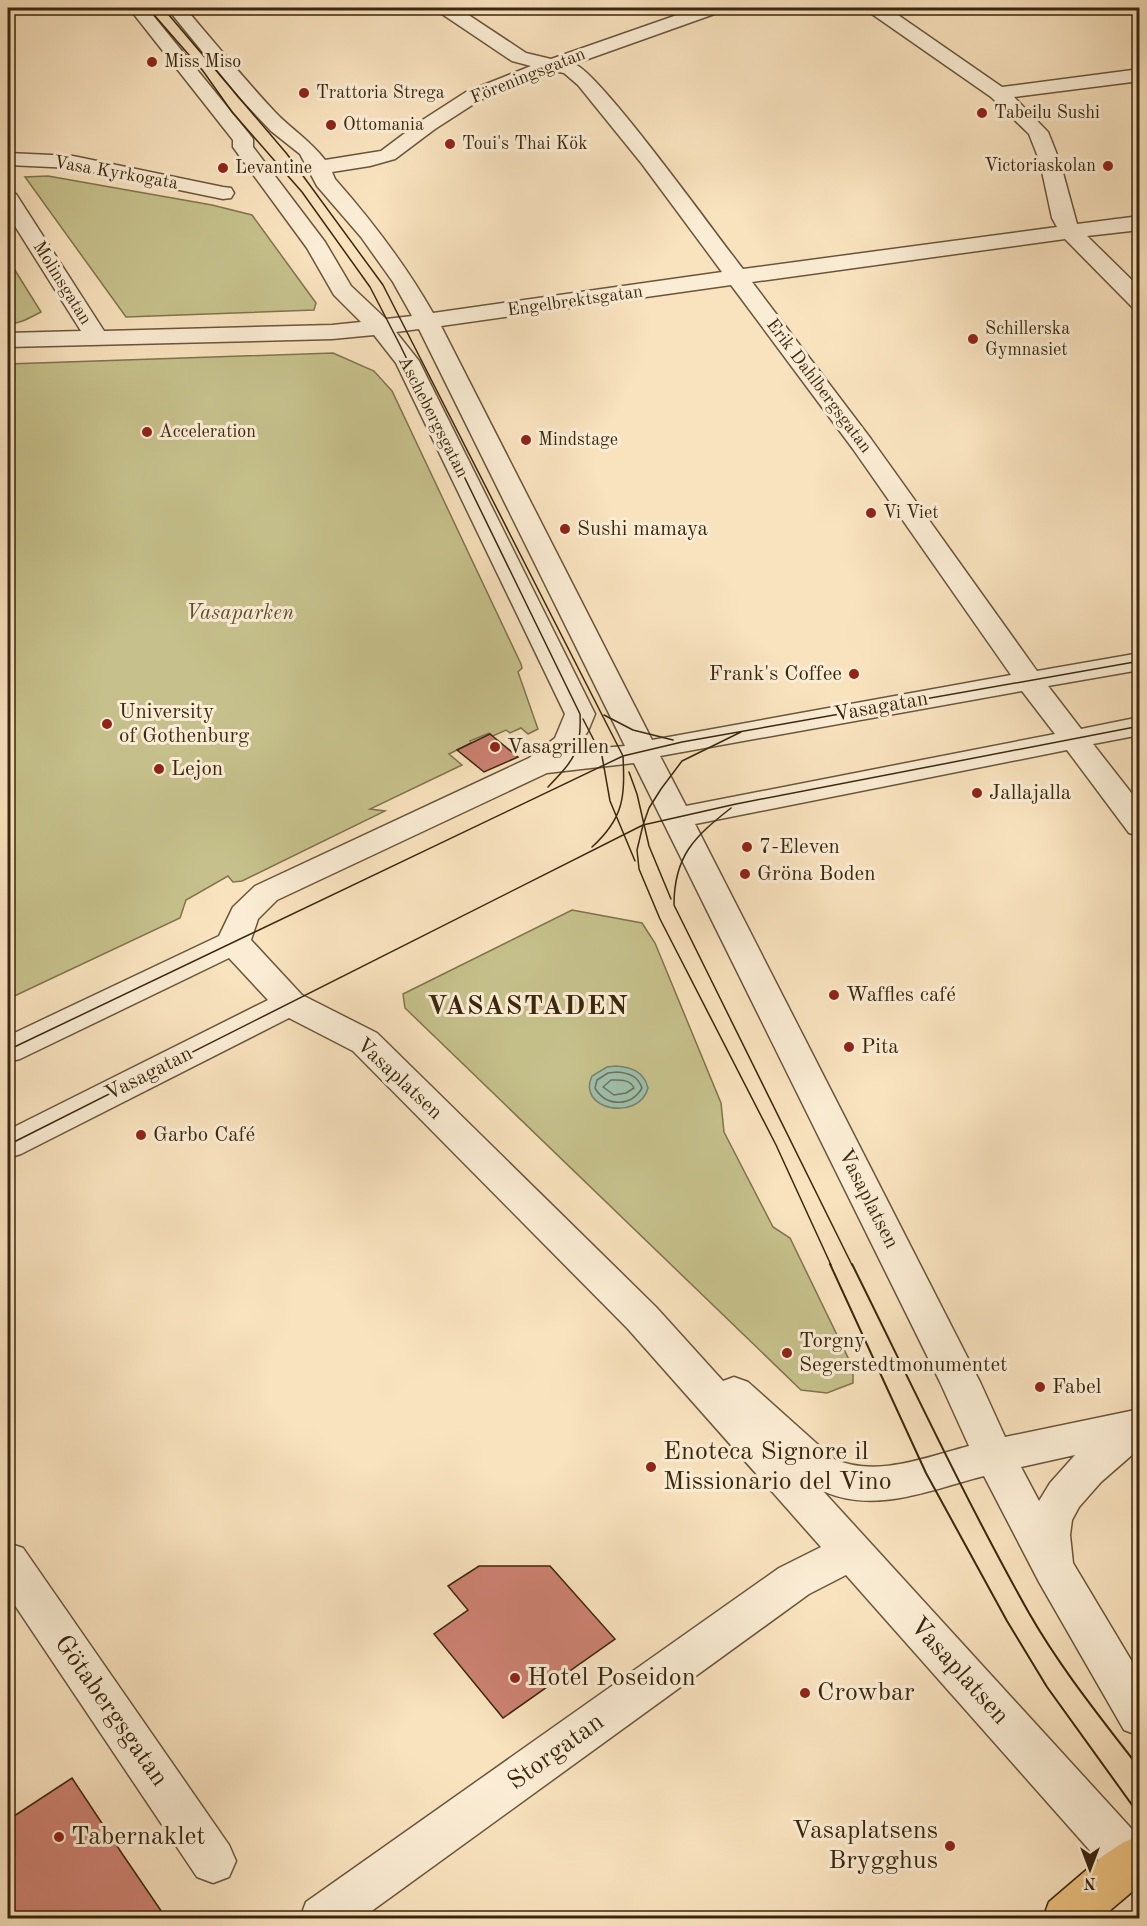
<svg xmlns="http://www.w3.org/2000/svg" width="1147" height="1926" font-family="'Old Standard TT',serif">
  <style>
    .green { fill: #c6c18c; stroke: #80744d; stroke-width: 1.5 }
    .water { fill: #9fbfac; stroke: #77826d; stroke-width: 1.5 }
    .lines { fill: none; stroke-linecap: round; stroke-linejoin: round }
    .shore { stroke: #6c725d; stroke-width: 1.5 }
    .building { fill: #cd8273; stroke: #3a260e; stroke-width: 1.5 }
    .minor-casing { stroke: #6a553a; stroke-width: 3 }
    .major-casing { stroke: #3a260e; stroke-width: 3 }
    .minor { fill: #fbedd5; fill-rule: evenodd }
    .major { fill: #ecc280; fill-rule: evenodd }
    .tram-far1 { stroke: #3a260e; stroke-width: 1.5 }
    .tram { stroke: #3a260e; stroke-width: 2 }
    .poi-dot { fill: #8f2418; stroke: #fbedd5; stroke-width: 2 }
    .labels { text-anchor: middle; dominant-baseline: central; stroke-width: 6; stroke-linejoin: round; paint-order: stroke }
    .far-poi-label { font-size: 18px; fill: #3a260e; stroke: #fbedd5; text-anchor: start }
    .far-street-label { font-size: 18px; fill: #3a260e; stroke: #fbedd5 }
    .poi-label { font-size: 21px; fill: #3a260e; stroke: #fbedd5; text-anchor: start }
    .park-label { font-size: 21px; font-style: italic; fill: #5d4d2e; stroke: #fbedd5 }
    .street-label { font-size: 21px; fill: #3a260e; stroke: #fbedd5 }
    .near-poi-label { font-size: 26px; fill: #3a260e; stroke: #fbedd5; text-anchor: start }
    .near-street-label { font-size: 26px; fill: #3a260e; stroke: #fbedd5 }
    .district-label { font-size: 27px; font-weight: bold; letter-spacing: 1.5px; fill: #3a260e; stroke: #fbedd5 }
  </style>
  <rect width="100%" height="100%" fill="#f9e3bf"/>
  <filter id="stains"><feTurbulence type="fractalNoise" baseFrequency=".00333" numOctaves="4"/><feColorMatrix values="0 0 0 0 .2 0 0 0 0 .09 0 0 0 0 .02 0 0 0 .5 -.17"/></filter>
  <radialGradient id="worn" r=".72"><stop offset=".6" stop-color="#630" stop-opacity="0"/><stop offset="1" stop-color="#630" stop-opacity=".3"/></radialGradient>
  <path class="green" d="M48 176 212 205 252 215 316 303 314 310 126 317 25 177Z
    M8 259 41 312C29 318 22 323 8 324Z
    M333 353 374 371 392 391 521 664 522 668 518 672 538 729 528 734 521 728 510 733 506 730 493 736 489 733 470 741 471 743 449 754 462 765 370 809 385 811 242 881 233 882 228 876 186 900 180 918 8 999V364Z
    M572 910 642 923 655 943 721 1103 724 1132 773 1227 790 1238 853 1368V1383L827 1393 801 1390 405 1008 403 994Z"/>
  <path class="water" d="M616 1066C632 1067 644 1072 648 1088 639 1122 576 1110 592 1076L607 1067Z"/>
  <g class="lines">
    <path class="shore" d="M617 1072C629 1073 638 1076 642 1088 631 1107 606 1107 595 1088L597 1080 608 1073Z
      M611 1080C620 1080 630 1079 634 1088L626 1093 614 1095 603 1087Z"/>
  </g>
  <path class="building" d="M490 734 518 757 484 772 457 750Z
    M479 1566H550L615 1639 503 1718 434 1634 468 1610 448 1586Z
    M72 1778 123 1855 166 1918H8V1820Z"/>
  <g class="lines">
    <defs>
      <path id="minor" d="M129 8H147L250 135 253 139V147L325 242 351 286 386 319 412 316 393 282 361 237 317 186 300 154 271 131 240 98 167 8H185C215 43 244 79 275 112 291 129 311 141 325 160L381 151 421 121 466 92 531 66 512 61 439 12 437 8H458L526 53 551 59 697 8H722L720 12 574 64C598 70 719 239 743 269L1057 227 1052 218 1040 162 1029 134 991 97 869 12 867 8H888L1002 87 1140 69V81L1014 97 1048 132 1060 162 1077 224 1140 216V230L1087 236 1140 288V309L1132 307 1065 239 752 282 871 439 1037 671 1140 653V670L1048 686 1081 729 1140 717V735L1093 744 1140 804V836L1129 833 1067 750 695 824 980 1382 1005 1437 1140 1409V1448L1101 1482 1079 1507 1072 1520 1070 1535 1073 1563 1140 1675V1736L1124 1730 1039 1582 984 1476C932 1489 875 1515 823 1491L1140 1838V1895L1124 1889 846 1575 809 1594 362 1918H300L306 1902 779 1568 821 1547 628 1329 353 1051 289 1018 21 1154 8 1158V1130L268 1000 229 958 20 1059 8 1062V1036L219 936 233 907 255 886 529 758 555 738 565 714 396 363 374 335 332 339 8 347V333L81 331 8 215V193L16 194 104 331 332 325 361 322 334 295 307 248 233 147V140ZM554 71 564 73 578 85 642 164 722 272 433 313C405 264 372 221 335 179L332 172 370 166 395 159 435 129 480 100ZM731 285 853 449 1011 675 652 740 441 326ZM419 329 625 746 576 750 588 731 595 714 419 361 396 332ZM1022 691 1055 734 686 806 660 756ZM634 763 940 1382 969 1446C926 1457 877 1478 834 1459L748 1382 734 1377 723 1381 656 1307 377 1033 302 995 251 940 258 919 277 900 547 773ZM1075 1455 1050 1483 1039 1501 1021 1467Z
        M8 153 73 156 223 187 231 188 234 193 231 198 223 199 73 168 8 165Z
        M8 1543 23 1548 229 1845 236 1861 229 1877 213 1883 197 1877 8 1595Z"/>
      <path id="major" d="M1140 1836V1885L1101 1918H1043L1049 1902 1104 1855 1124 1842Z"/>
    </defs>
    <use href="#minor" class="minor-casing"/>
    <use href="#major" class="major-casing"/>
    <use href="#minor" class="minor"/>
    <use href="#major" class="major"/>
    <path class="tram-far1" d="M148 8 203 71 232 112 302 192 370 287 400 345 580 714C582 751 573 761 548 787
      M163 8 287 154 383 285 623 756C625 797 624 818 592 847
      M604 715 633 730 673 740
      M583 719 602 756 610 801 635 861
      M741 732 682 761 661 789 649 808 643 825 637 850 639 869 660 919 776 1145 831 1265
      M629 772 637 794 649 846 671 899
      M731 808C694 837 674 856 674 905L852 1265
      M8 1050 623 756 682 742 1140 661
      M8 1145 643 825 736 804 1140 726"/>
    <path class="tram" d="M830 1264 926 1473 1007 1621 1047 1687 1140 1816
      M852 1264C910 1381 965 1499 1029 1613 1061 1669 1101 1718 1140 1769"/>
  </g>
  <g class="poi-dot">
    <circle cx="152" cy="62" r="6"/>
    <circle cx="304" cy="93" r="6"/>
    <circle cx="982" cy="113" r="6"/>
    <circle cx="331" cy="125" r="6"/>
    <circle cx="450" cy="144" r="6"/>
    <circle cx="1108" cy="166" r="6"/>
    <circle cx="223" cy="168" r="6"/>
    <circle cx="973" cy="339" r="6"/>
    <circle cx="147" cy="432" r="6"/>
    <circle cx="526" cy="440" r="6"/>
    <circle cx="871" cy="513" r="6"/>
    <circle cx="565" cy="529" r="6"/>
    <circle cx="854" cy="674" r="6"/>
    <circle cx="107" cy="724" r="6"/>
    <circle cx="495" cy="747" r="6"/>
    <circle cx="159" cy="769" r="6"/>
    <circle cx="977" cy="793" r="6"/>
    <circle cx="747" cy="847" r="6"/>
    <circle cx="745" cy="874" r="6"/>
    <circle cx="834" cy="995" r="6"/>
    <circle cx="849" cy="1047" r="6"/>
    <circle cx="141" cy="1135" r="6"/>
    <circle cx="787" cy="1353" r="6"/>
    <circle cx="1040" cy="1387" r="6"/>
    <circle cx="651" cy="1467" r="6"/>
    <circle cx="515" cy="1678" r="6"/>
    <circle cx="805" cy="1693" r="6"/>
    <circle cx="59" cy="1837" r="6"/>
    <circle cx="950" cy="1846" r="6"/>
  </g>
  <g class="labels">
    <g class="far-poi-label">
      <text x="164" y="62">Miss Miso</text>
      <text x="316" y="93">Trattoria Strega</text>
      <text x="994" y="113">Tabeilu Sushi</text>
      <text x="343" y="125">Ottomania</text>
      <text x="462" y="144">Toui's Thai Kök</text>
      <text x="1096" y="166" text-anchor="end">Victoriaskolan</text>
      <text x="235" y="168">Levantine</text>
      <text x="985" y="329">Schillerska<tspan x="985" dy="21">Gymnasiet</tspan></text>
      <text x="159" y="432">Acceleration</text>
      <text x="538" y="440">Mindstage</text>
      <text x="883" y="513">Vi Viet</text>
    </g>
    <g class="far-street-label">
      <text transform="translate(528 76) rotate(-22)">Föreningsgatan</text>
      <text transform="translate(116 173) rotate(10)">Vasa Kyrkogata</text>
      <text transform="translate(62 283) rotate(58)">Molinsgatan</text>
      <text transform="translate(575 301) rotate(-8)">Engelbrektsgatan</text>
      <text transform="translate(819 386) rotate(53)">Erik Dahlbergsgatan</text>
      <text transform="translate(433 417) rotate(63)">Aschebergsgatan</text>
    </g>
    <g class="poi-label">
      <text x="577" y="529">Sushi mamaya</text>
      <text x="842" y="674" text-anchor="end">Frank's Coffee</text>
      <text x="119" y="712">University<tspan x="119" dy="24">of Gothenburg</tspan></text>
      <text x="507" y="747">Vasagrillen</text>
      <text x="171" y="769">Lejon</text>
      <text x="989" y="793">Jallajalla</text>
      <text x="759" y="847">7-Eleven</text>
      <text x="757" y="874">Gröna Boden</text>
      <text x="846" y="995">Waffles café</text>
      <text x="861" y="1047">Pita</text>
      <text x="153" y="1135">Garbo Café</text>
      <text x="799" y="1341">Torgny<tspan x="799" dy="24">Segerstedtmonumentet</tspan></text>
      <text x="1052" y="1387">Fabel</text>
    </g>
    <g class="park-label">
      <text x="240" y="613">Vasaparken</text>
    </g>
    <g class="street-label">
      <text transform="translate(881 707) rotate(-10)">Vasagatan</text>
      <text transform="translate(149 1074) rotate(-27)">Vasagatan</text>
      <text transform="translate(399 1079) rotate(43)">Vasaplatsen</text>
      <text transform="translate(868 1199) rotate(63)">Vasaplatsen</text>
    </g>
    <g class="near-poi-label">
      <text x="663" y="1452">Enoteca Signore il<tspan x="663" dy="30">Missionario del Vino</tspan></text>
      <text x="527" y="1678">Hotel Poseidon</text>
      <text x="817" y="1693">Crowbar</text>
      <text x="938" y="1831" text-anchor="end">Vasaplatsens<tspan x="938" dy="30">Brygghus</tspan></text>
      <text x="71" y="1837">Tabernaklet</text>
    </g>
    <g class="near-street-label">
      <text transform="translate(959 1671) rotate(48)">Vasaplatsen</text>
      <text transform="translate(111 1711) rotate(55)">Götabergsgatan</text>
      <text transform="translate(556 1752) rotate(-36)">Storgatan</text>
    </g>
    <g class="district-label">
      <text x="528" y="1006">VASASTADEN</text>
    </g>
  </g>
  <rect width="1147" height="1926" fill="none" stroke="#f9e3bf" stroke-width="30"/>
  <rect x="9" y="9" width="1129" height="1908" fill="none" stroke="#3a260e" stroke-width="3"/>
  <rect x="15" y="15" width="1117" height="1896" fill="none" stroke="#3a260e" stroke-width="1.5"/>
  <g transform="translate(1090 1869) rotate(180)" stroke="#fbedd5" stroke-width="4.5" paint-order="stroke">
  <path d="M0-4.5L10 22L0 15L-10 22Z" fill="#3a260e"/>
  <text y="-9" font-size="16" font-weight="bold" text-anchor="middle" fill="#3a260e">N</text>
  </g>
  <rect width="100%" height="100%" filter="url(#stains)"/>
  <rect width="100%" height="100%" fill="url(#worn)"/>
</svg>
